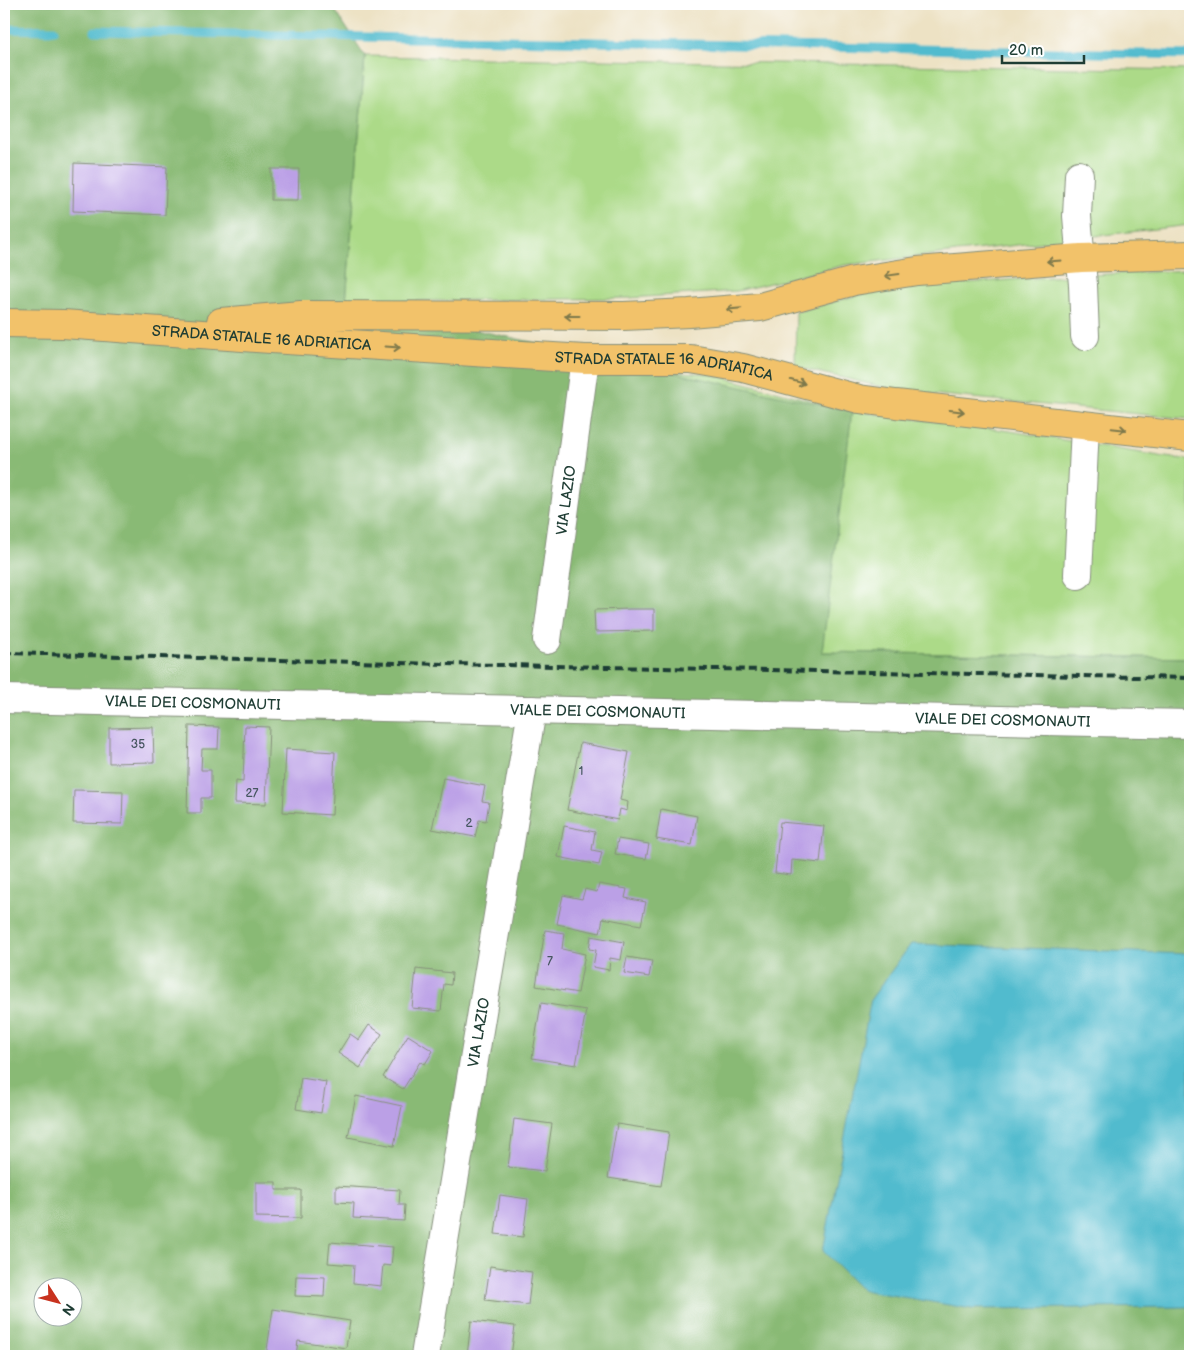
<svg xmlns="http://www.w3.org/2000/svg" width="1194" height="1360" font-family="'Balsamiq Sans',sans-serif">
  <style>
    .green { fill: #acda88; stroke: #668c5e }
    .forest { fill: #89ba74; stroke: #547c54; fill-rule: evenodd }
    .water { fill: #51bbce; stroke: #387c81 }
    .lines { fill: none; stroke-linecap: round; stroke-linejoin: round }
    .stream { stroke: #51bbce; stroke-width: 9 }
    .building { fill: #bba0e6 }
    .minor-casing { stroke: #86907c; stroke-width: 30 }
    .major-casing { stroke: #86907c; stroke-width: 30 }
    .minor { stroke: #fff; stroke-width: 28 }
    .major { stroke: #f2c26a; stroke-width: 28 }
    .rail { stroke: #1f3d34; stroke-width: 4; stroke-dasharray: 8 4; stroke-linecap: butt }
    .oneway { stroke: #7e794c }
    .labels { text-anchor: middle; dominant-baseline: central; stroke-width: 4.5; stroke-linejoin: round; paint-order: stroke }
    .number-label { font-size: 12px; fill: #465660 }
    .street-label { font-size: 15px; fill: #1f3d34; stroke: #fff }
  </style>
  <rect width="100%" height="100%" fill="#fff"/>
  <filter id="ink" filterUnits="userSpaceOnUse"><feTurbulence type="fractalNoise" baseFrequency=".02" numOctaves="2"/><feDisplacementMap in="SourceGraphic" scale="10" xChannelSelector="R" yChannelSelector="G"/><feConvolveMatrix kernelMatrix="1 2 1 2 8 2 1 2 1" color-interpolation-filters="sRGB"/></filter>
  <filter id="wash" filterUnits="userSpaceOnUse"><feTurbulence type="fractalNoise" baseFrequency=".0096" numOctaves="4" result="noise"/><feDisplacementMap in="SourceGraphic" scale="20" xChannelSelector="R" yChannelSelector="G"/><feGaussianBlur stdDeviation="1.12" result="paint"/><feColorMatrix in="noise" values="0 0 0 0 0 0 0 0 0 0 0 0 0 0 0 0 0 1.4 0 .05"/><feComposite in="paint" operator="in"/></filter>
  <g filter="url(#wash)">
    <rect width="100%" height="100%" fill="#ede2c4"/>
    <path class="green" d="M365 56 1190 70V225L845 265 737 291 629 298 346 302Z
      M1190 270V419L901 391 795 367 796 312 881 289 1051 277Z
      M619 368 710 374 852 411 1010 431 1165 457 1190 460V658L822 652Z"/>
    <path class="forest" d="M4 4H331L365 56 346 302 852 411 822 652 1190 658V1356H4ZM42 1288H72V1318H42Z"/>
    <path class="water" d="M911 944 1190 954V1307L972 1309 862 1290 823 1251 871 999Z"/>
    <g class="lines">
      <path class="stream" d="M4 29 54 30
        M95 31 1190 55"/>
    </g>
    <g id="blocks">
      <path class="building" d="M74 163 167 167 165 215 73 211Z
        M271 169H299L298 200H271Z
        M630 609H654V631L595 632 594 610Z
        M189 726 219 727 218 749H202L201 770H211V798H201V813H187Z
        M245 726 269 727 266 804 235 803 236 781 243 782Z
        M153 727 154 762 109 763V728Z
        M580 743 629 752 620 800 628 802 627 811 620 809 618 820 567 810Z
        M286 749 335 752 332 815 283 812Z
        M443 778 485 786 482 801 489 802 486 821 479 820 475 837 432 829Z
        M74 790 123 791 122 824 73 823Z
        M661 809 697 816 692 845 656 839Z
        M780 822 824 826 820 863 792 860 791 875 775 873Z
        M564 826 595 832 592 850 602 852 599 865 558 857Z
        M618 839 649 844 646 859 615 854Z
        M599 884 627 889 625 898 646 902 641 925 603 918 600 933 557 924 563 895 582 899 585 889 597 892Z
        M545 930 564 933 562 949 585 954 578 993 536 986Z
        M591 936 624 942 621 960 610 958 609 970 593 967 596 950 589 949Z
        M627 957 652 961 649 977 624 973Z
        M416 969 452 973 451 985 444 984 441 1011 412 1008Z
        M541 1003 586 1010 576 1065 532 1058Z
        M369 1025 382 1034 360 1068 338 1053 350 1034 359 1040Z
        M408 1035 433 1051 425 1064 420 1062 403 1089 383 1077Z
        M301 1078 326 1082 321 1113 296 1109Z
        M356 1096 402 1106 394 1146 348 1137Z
        M514 1119 552 1124 545 1171 508 1167Z
        M617 1124 669 1132 661 1186 608 1178Z
        M256 1182H276V1190H301V1218L256 1217Z
        M336 1186 400 1190 399 1205H405L404 1221 353 1218 354 1203 336 1202Z
        M500 1195 528 1199 523 1237 495 1234Z
        M330 1242 393 1247 391 1266 383 1265 381 1286 353 1283 354 1265 328 1263Z
        M490 1266 532 1272 528 1305 485 1300Z
        M296 1276 325 1277 324 1297 295 1296Z
        M273 1309 350 1321 346 1348 298 1341 296 1356H266Z
        M471 1321 515 1326 511 1356H467Z"/>
    </g>
  </g>
  <g filter="url(#ink)">
    <use href="#blocks" fill-opacity="0" stroke="#86907c" stroke-width="1"/>
    <g class="lines">
      <defs>
        <g id="minor">
          <path d="M1079 175 1077 216 1083 285 1085 336"/>
          <path d="M1078 575 1085 426"/>
          <path id="s1" d="M547 640 585 359"/>
          <path id="s2" d="M4 699 1190 724"/>
          <path id="s3" d="M425 1356 532 710"/>
        </g>
        <g id="major">
          <path d="M221 322 301 315 624 316 689 313 760 307 854 281 917 271 1081 258 1190 255"/>
          <path id="s4" d="M4 323 63 324 271 339 585 359H691L743 368 859 399 896 404 1190 437"/>
        </g>
      </defs>
      <use href="#minor" class="minor-casing"/>
      <use href="#major" class="major-casing"/>
      <use href="#minor" class="minor"/>
      <use href="#major" class="major"/>
      <path class="rail" d="M4 653 396 663 1190 678"/>
    </g>
    <defs><path id="oneway-shaft" d="M-6 0H5M1.5-3L5.5 0L1.5 3" fill="none" stroke-width="1.6" stroke-linecap="round" stroke-linejoin="round" transform="scale(1.25)"/></defs>
    <g class="oneway">
      <use href="#oneway-shaft" transform="translate(1054 261) rotate(176)"/>
      <use href="#oneway-shaft" transform="translate(892 275) rotate(172)"/>
      <use href="#oneway-shaft" transform="translate(734 309) rotate(175)"/>
      <use href="#oneway-shaft" transform="translate(572 316) rotate(-180)"/>
      <use href="#oneway-shaft" transform="translate(393 347) rotate(4)"/>
      <use href="#oneway-shaft" transform="translate(798 382) rotate(15)"/>
      <use href="#oneway-shaft" transform="translate(957 411) rotate(7)"/>
      <use href="#oneway-shaft" transform="translate(1119 429) rotate(6)"/>
    </g>
  </g>
  <g class="labels">
    <g class="number-label">
      <text x="138" y="744">35</text>
      <text x="581" y="771">1</text>
      <text x="252" y="793">27</text>
      <text x="469" y="823">2</text>
      <text x="550" y="961">7</text>
    </g>
    <g class="street-label">
      <text stroke="none"><textPath href="#s4" startOffset="258">STRADA STATALE 16 ADRIATICA</textPath></text>
      <text stroke="none"><textPath href="#s4" startOffset="662">STRADA STATALE 16 ADRIATICA</textPath></text>
      <text stroke="none"><textPath href="#s1" startOffset="141">VIA LAZIO</textPath></text>
      <text stroke="none"><textPath href="#s2" startOffset="189">VIALE DEI COSMONAUTI</textPath></text>
      <text stroke="none"><textPath href="#s2" startOffset="594">VIALE DEI COSMONAUTI</textPath></text>
      <text stroke="none"><textPath href="#s2" startOffset="999">VIALE DEI COSMONAUTI</textPath></text>
      <text stroke="none"><textPath href="#s3" startOffset="328">VIA LAZIO</textPath></text>
    </g>
  </g>
  <rect width="1194" height="1360" fill="none" stroke="#fff" stroke-width="20"/>
  <g transform="translate(58 1302) rotate(126)"><circle r="24" fill="#ffffff" stroke="#a5b1ae"/>
  <path d="M0-4L9 19L0 12L-9 19Z" fill="#c8321e"/>
  <text y="-8" font-size="14" font-weight="bold" text-anchor="middle" fill="#1f3d34">N</text>
  </g>
  <path d="M1002 55v8h82v-8" fill="none" stroke="#1f3d34" stroke-width="2.5"/>
  <text x="1009" y="55" font-size="15" fill="#1f3d34" stroke="#ffffff" stroke-width="4" paint-order="stroke">20 m</text>
</svg>
